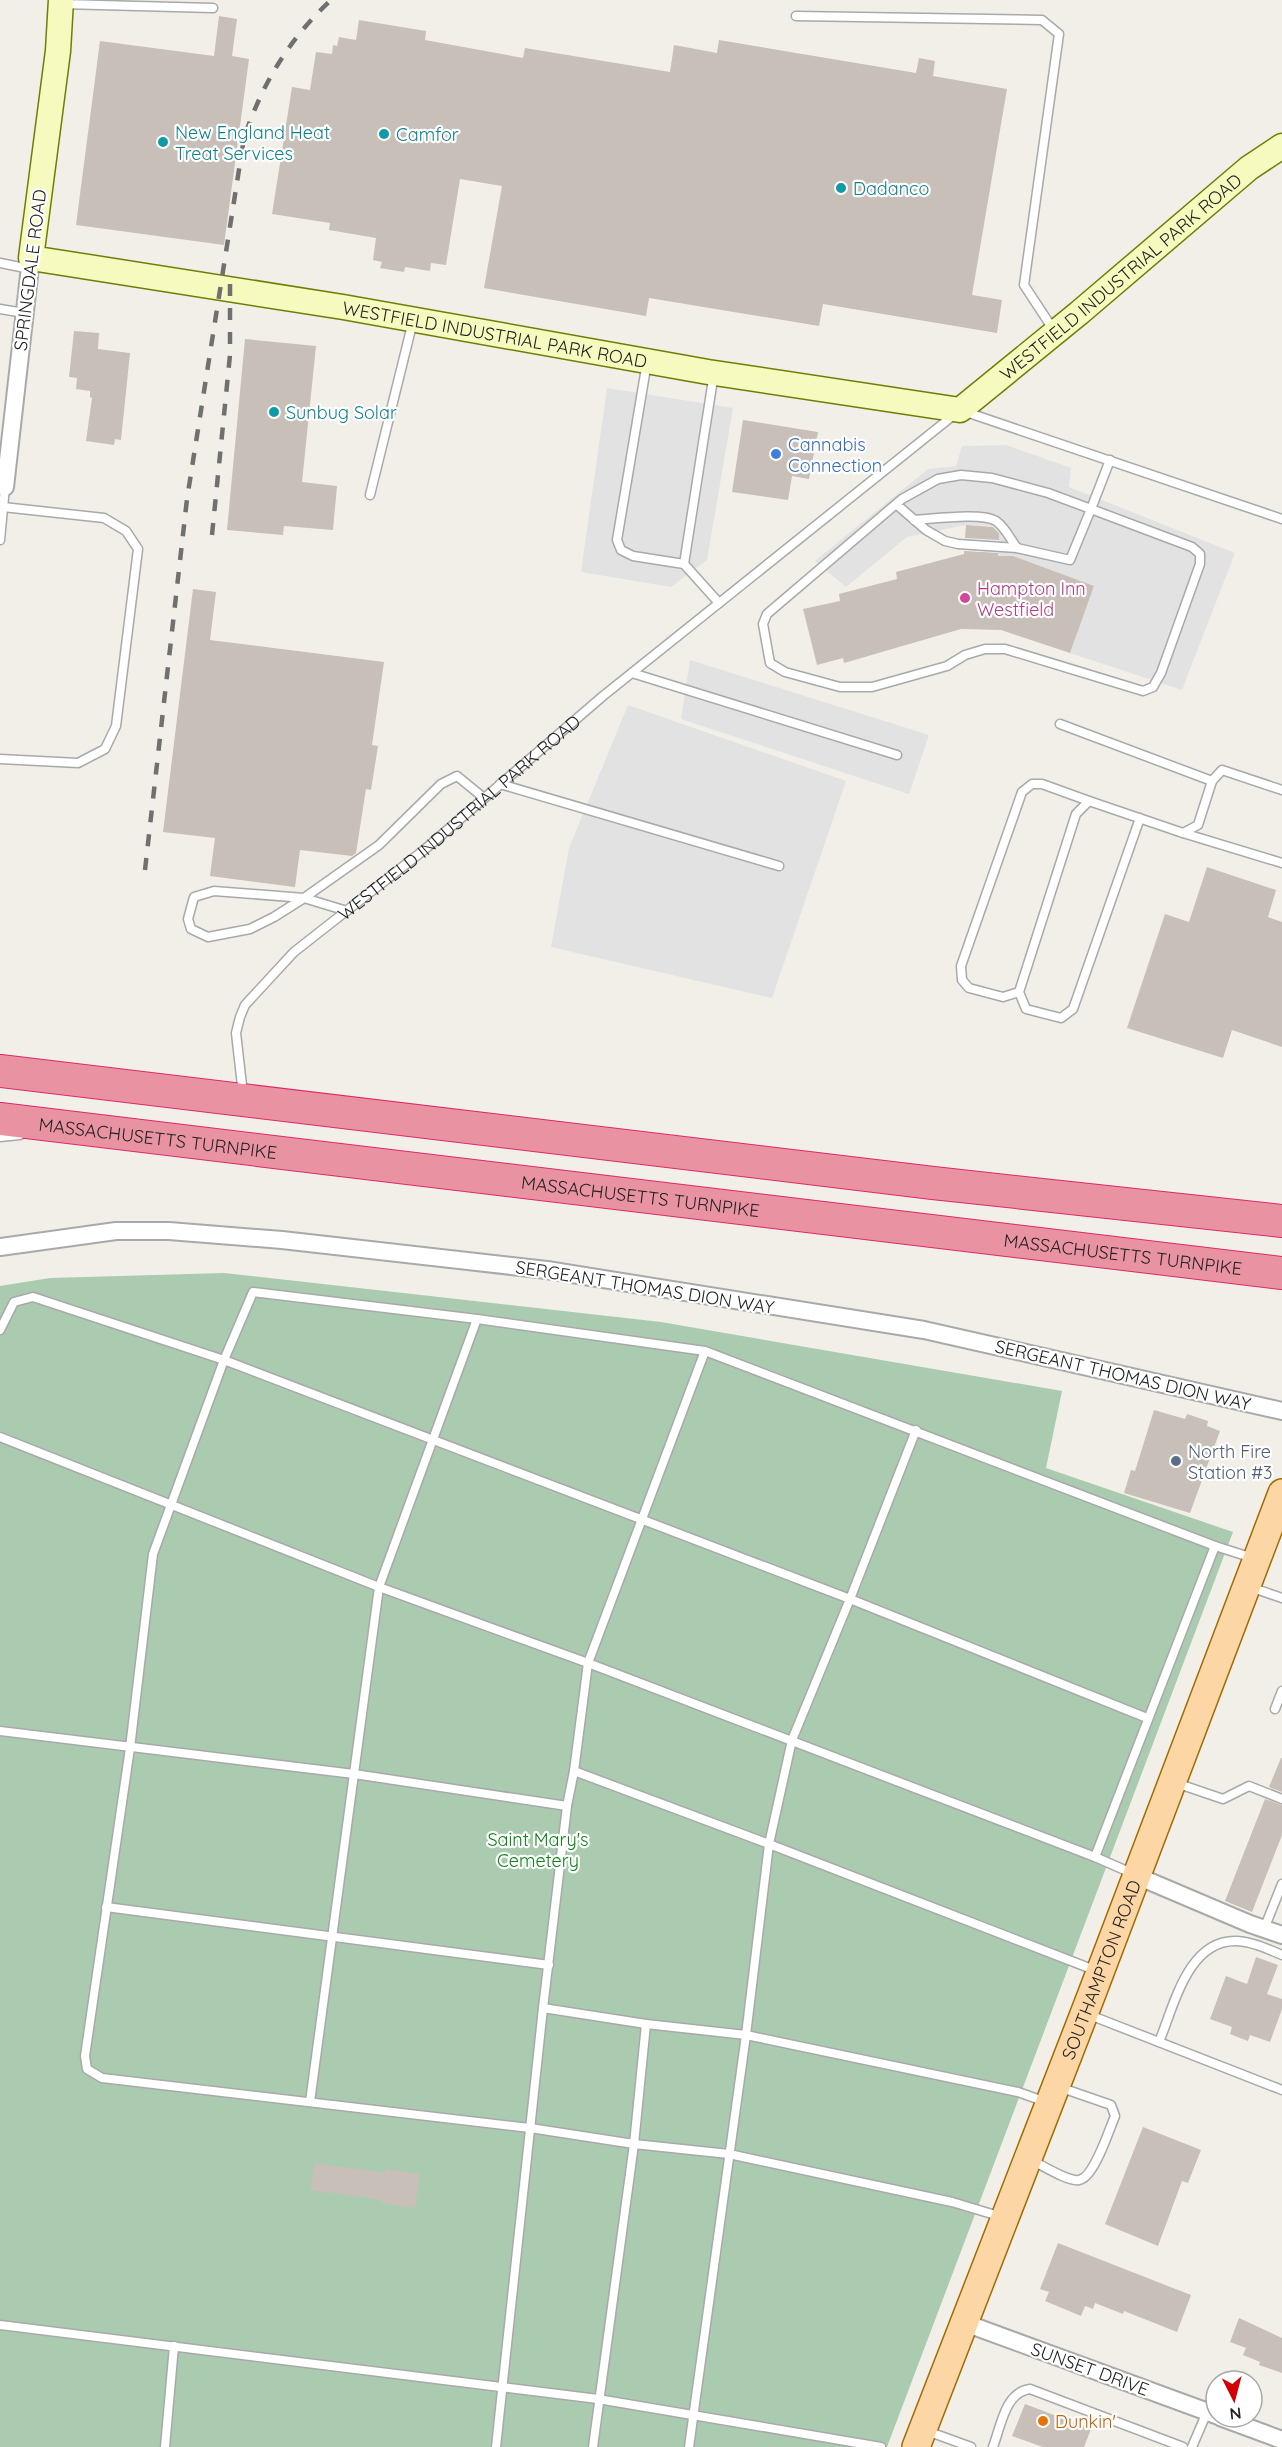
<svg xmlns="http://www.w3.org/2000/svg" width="1282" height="2447" font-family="Quicksand,sans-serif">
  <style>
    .cemetery { fill: #aacbaf }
    .parking { fill: #e2e2e2 }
    .building { fill: #c7bfb8 }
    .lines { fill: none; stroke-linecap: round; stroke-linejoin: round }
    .lane-casing { stroke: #a9a9a9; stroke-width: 11 }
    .street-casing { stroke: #a9a9a9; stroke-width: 20 }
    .secondary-casing { stroke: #707d05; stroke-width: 27 }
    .primary-casing { stroke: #a06b00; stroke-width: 30 }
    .highway-casing { stroke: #dc2a67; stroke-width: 34 }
    .lane { stroke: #fff; stroke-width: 8 }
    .street { stroke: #fff; stroke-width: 16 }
    .secondary { stroke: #f7fabf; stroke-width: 24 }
    .primary { stroke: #fcd6a4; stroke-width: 27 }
    .highway { stroke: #e892a2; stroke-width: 32 }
    .rail { stroke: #707070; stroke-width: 4.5; stroke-dasharray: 12 12; stroke-linecap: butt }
    .culture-dot { fill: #0f9aa8; stroke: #fff; stroke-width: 2 }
    .shop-dot { fill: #3f7fe0; stroke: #fff; stroke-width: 2 }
    .hotel-dot { fill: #d1479c; stroke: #fff; stroke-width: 2 }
    .service-dot { fill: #5c6f8a; stroke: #fff; stroke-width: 2 }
    .food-dot { fill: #e8710a; stroke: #fff; stroke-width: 2 }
    .labels { text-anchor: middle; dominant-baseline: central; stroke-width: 4.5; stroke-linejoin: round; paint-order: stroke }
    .culture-label { font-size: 18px; fill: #0d838f; stroke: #fff; text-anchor: start }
    .street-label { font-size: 18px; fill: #222; stroke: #fff }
    .shop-label { font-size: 18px; fill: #366cbe; stroke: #fff; text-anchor: start }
    .hotel-label { font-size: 18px; fill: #b23c85; stroke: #fff; text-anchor: start }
    .service-label { font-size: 18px; fill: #4e5e75; stroke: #fff; text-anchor: start }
    .park-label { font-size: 18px; fill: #0c8416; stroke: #fff }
    .food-label { font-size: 18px; fill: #c56008; stroke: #fff; text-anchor: start }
  </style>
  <rect width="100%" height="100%" fill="#f2efe9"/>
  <path class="cemetery" d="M224 1273 661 1322 1062 1391 1046 1468 1233 1532 887 2447H0V1286L50 1278Z"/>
  <path class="parking" d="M607 388 733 408 707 560 671 587 581 572Z
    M1006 445 1071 468 1069 487 1235 553 1182 690 1070 653 1094 586 1013 556H998L999 526 966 525 907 537 846 587 815 561 928 469 956 466 962 446Z
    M690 660 929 735 909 794 681 719Z
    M628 705 846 781 772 998 551 947 569 848Z"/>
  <path class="building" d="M219 16 237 19 232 56 249 59 224 245 76 225 100 41 214 56Z
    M359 20 426 31 425 40 523 58 525 48 670 72 674 45 717 53 719 40 916 73 919 58 935 61 933 76 1007 89 972 295 1002 300 997 333 823 304 819 326 649 298 646 316 484 288 502 186 460 179 446 265 431 263 430 271 405 267 404 272 380 268 382 262 373 260 376 238 329 230 330 223 272 214 292 87 310 90 316 52 332 54 333 45 337 46 339 37 356 40Z
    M74 331 99 333 98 349 130 353 121 440 115 439 114 445 86 441 92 398 90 397V391L76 389 77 378 69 377Z
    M245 339 316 346 302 482 337 486 333 530 284 526 283 535 227 530Z
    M743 420 818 432 809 479 792 476 788 500 732 492Z
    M966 525 993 527 999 533V540L965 538Z
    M964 551 998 553V556H1013L1094 586 1070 653 1001 630 961 629 844 663 843 658 817 665 803 609 840 601 839 594 897 579 896 572 964 554Z
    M193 589 216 592 210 640 384 662 372 745 378 746 371 790 366 789 356 853 352 856 300 850 295 887 210 876 215 838 163 832Z
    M1207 867 1276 890 1268 917 1282 922V1047L1232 1030 1223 1058 1127 1028 1165 914 1189 922Z
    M1154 1410 1185 1419 1187 1414 1208 1421 1207 1426 1220 1431 1190 1513 1124 1493 1131 1470 1135 1471Z
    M1281 1758H1282V1792L1269 1787Z
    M1265 1799 1282 1805V1835L1252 1912 1225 1901Z
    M1256 1957 1278 1965 1267 1994 1282 1999V2009L1270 2042 1250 2035 1248 2041 1230 2034 1232 2027 1210 2019 1226 1976 1247 1984Z
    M1143 2127 1201 2150 1188 2183 1182 2181 1158 2246 1105 2224Z
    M314 2163 385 2173V2169L420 2174 415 2208 381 2203 382 2200 310 2190Z
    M1058 2243 1191 2295 1177 2332 1124 2311 1123 2314 1095 2303 1093 2309 1085 2306 1081 2316 1045 2301 1049 2292 1040 2289Z
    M1239 2318 1282 2338V2373L1259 2365 1260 2362 1243 2355 1246 2348 1230 2342Z
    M1025 2404 1091 2429 1084 2447H1043L1012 2436Z"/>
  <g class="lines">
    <defs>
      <g id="lane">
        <path d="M62 4 213 8"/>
        <path d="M796 16 1042 20 1059 34 1024 285 1055 332"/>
        <path d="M0 263 30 269"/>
        <path d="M0 309 24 313"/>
        <path d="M647 362 617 540 621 550 633 556 684 564 719 603"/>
        <path d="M370 495 413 321"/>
        <path d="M896 504 926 530 945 541 958 544 1017 548 1070 560 1091 509 1192 547 1200 554V564L1161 673 1153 687 1143 691 1005 649H985L965 655 947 666 872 687H840L785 672 770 663 763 624 767 614 902 499 938 479 961 475 992 478 1048 493 1091 509 1110 460"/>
        <path d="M914 520C933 519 982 512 996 521 1006 528 1010 539 1017 548"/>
        <path d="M0 540 5 487"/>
        <path d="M684 564 714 373"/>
        <path d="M632 673 897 755"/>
        <path d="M1060 724 1212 781"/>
        <path d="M0 759 78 763 105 749 116 726 138 549 126 531 104 518 3 507"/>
        <path d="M500 784 779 866"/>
        <path d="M1140 818 1073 1009 1061 1018 1026 1009 1019 992 1076 814 1089 801 1183 833 1198 825 1212 781 1222 770 1282 790"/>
        <path d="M1183 833 1282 863"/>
        <path d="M347 911 304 898 274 917 250 929 208 937 191 929 188 919 194 897 214 891 304 898 379 845 441 784 457 776 484 798"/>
        <path d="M1019 992 1003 997 969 988 962 980 961 966 1022 792 1032 784H1042L1089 801"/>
        <path id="s1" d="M243 1094 236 1033 240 1017 245 1005 294 952 424 850 603 696 960 410 1282 519"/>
        <path d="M0 1137 20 1135"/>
        <path d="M0 1330 14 1302 33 1297 224 1360 850 1599 1147 1718"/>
        <path d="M0 1437 379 1587 588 1663 1095 1857 1134 1874"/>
        <path d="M1250 1587 1282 1598"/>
        <path d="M1275 1709 1282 1691"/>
        <path d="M0 1731 354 1774 567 1806"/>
        <path d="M574 1771 769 1844 1097 1971"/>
        <path d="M1176 1783 1223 1799 1249 1786 1282 1799"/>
        <path d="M1095 1857 1215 1546"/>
        <path d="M106 1907 549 1965"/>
        <path d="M1264 1929 1282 1884"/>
        <path d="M543 2008 646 2024 746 2035 1018 2092 1046 2102"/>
        <path d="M1087 2014 1282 2090"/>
        <path d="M1159 2042C1174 2006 1188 1939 1237 1941 1253 1942 1268 1949 1282 1955"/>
        <path d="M310 2102 379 1587 477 1319"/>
        <path d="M1031 2160C1042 2165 1068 2182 1079 2180 1094 2178 1109 2130 1115 2116L1111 2105 1059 2087"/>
        <path d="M1002 2217 952 2202 729 2154 634 2144 530 2128 102 2078 87 2069 85 2056 130 1748 153 1554 224 1360 253 1292 477 1319 705 1351 1215 1546 1253 1558"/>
        <path d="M0 2325 598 2399 881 2447"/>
        <path d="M927 2431 971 2447"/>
        <path d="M165 2447 174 2346"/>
        <path d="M496 2447 543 2008 567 1806 574 1771 588 1663 705 1351"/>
        <path d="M593 2447 634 2144 646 2024"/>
        <path d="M689 2447 746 2035 769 1844 792 1740 850 1599 916 1430"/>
        <path d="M993 2447C1001 2426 1005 2392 1030 2389L1183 2447"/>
        <path d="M1192 2447 1207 2412"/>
      </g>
      <path id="street" d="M5 487 31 258
        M0 1247 116 1231H169L282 1240 547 1270 924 1330 1282 1411
        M1137 1876 1250 1924 1282 1935
        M965 2323 1216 2415
        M1220 2417 1282 2440"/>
      <g id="secondary">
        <path id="s2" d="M61 0 58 51 31 258 343 307 708 372 960 410 1079 313 1249 168 1282 146"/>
      </g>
      <g id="primary">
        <path id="s3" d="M916 2447 1091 1996 1282 1493"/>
      </g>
      <g id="highway">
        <path d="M0 1071 933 1183 1282 1221"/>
        <path id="s4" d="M0 1119 1282 1273"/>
      </g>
    </defs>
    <use href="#lane" class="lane-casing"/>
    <use href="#street" class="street-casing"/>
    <use href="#secondary" class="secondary-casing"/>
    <use href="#primary" class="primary-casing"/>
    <use href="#highway" class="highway-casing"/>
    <use href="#lane" class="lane"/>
    <use href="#street" class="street"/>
    <use href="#secondary" class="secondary"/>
    <use href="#primary" class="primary"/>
    <use href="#highway" class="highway"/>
    <path class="rail" d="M212 535 230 355V276
      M145 870 187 499 244 138C262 84 289 39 331 0"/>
  </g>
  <g class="culture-dot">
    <circle cx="384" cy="134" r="6"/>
    <circle cx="163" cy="142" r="6"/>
    <circle cx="841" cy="188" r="6"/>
    <circle cx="274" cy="412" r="6"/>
  </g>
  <circle class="shop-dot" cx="776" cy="454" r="6"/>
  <circle class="hotel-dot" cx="965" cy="598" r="6"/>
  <circle class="service-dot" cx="1176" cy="1461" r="6"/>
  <circle class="food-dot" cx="1043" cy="2421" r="6"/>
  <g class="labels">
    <g class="culture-label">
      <text x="175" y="132">New England Heat<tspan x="175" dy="21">Treat Services</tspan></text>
      <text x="396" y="134">Camfor</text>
      <text x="853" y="188">Dadanco</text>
      <text x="286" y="412">Sunbug Solar</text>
    </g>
    <g class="street-label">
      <text transform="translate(30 270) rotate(-83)">SPRINGDALE ROAD</text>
      <text stroke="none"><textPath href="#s2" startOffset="1410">WESTFIELD INDUSTRIAL PARK ROAD</textPath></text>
      <text stroke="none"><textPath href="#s2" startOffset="730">WESTFIELD INDUSTRIAL PARK ROAD</textPath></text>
      <text stroke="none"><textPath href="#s1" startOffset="376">WESTFIELD INDUSTRIAL PARK ROAD</textPath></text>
      <text stroke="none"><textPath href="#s4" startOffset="159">MASSACHUSETTS TURNPIKE</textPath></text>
      <text stroke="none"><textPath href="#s4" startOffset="645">MASSACHUSETTS TURNPIKE</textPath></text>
      <text stroke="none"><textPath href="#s4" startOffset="1131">MASSACHUSETTS TURNPIKE</textPath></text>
      <text transform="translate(645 1287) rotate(9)">SERGEANT THOMAS DION WAY</text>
      <text transform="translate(1123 1375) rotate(13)">SERGEANT THOMAS DION WAY</text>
      <text stroke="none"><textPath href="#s3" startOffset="512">SOUTHAMPTON ROAD</textPath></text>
      <text transform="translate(1090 2369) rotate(20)">SUNSET DRIVE</text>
    </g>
    <g class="shop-label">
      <text x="788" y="444">Cannabis<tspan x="788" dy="21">Connection</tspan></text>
    </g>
    <g class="hotel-label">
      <text x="977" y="588">Hampton Inn<tspan x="977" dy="21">Westfield</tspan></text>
    </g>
    <g class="service-label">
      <text x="1188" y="1451">North Fire<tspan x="1188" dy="21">Station #3</tspan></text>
    </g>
    <g class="park-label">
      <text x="538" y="1839">Saint Mary's<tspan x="538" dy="21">Cemetery</tspan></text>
    </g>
    <g class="food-label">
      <text x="1055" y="2421">Dunkin'</text>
    </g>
  </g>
  <g transform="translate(1234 2399) rotate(174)"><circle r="28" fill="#ffffff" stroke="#a7a7a7" stroke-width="1.5"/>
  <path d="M0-4.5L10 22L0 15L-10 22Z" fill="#d40000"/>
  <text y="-9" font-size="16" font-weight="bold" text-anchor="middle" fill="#222222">N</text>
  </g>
</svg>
